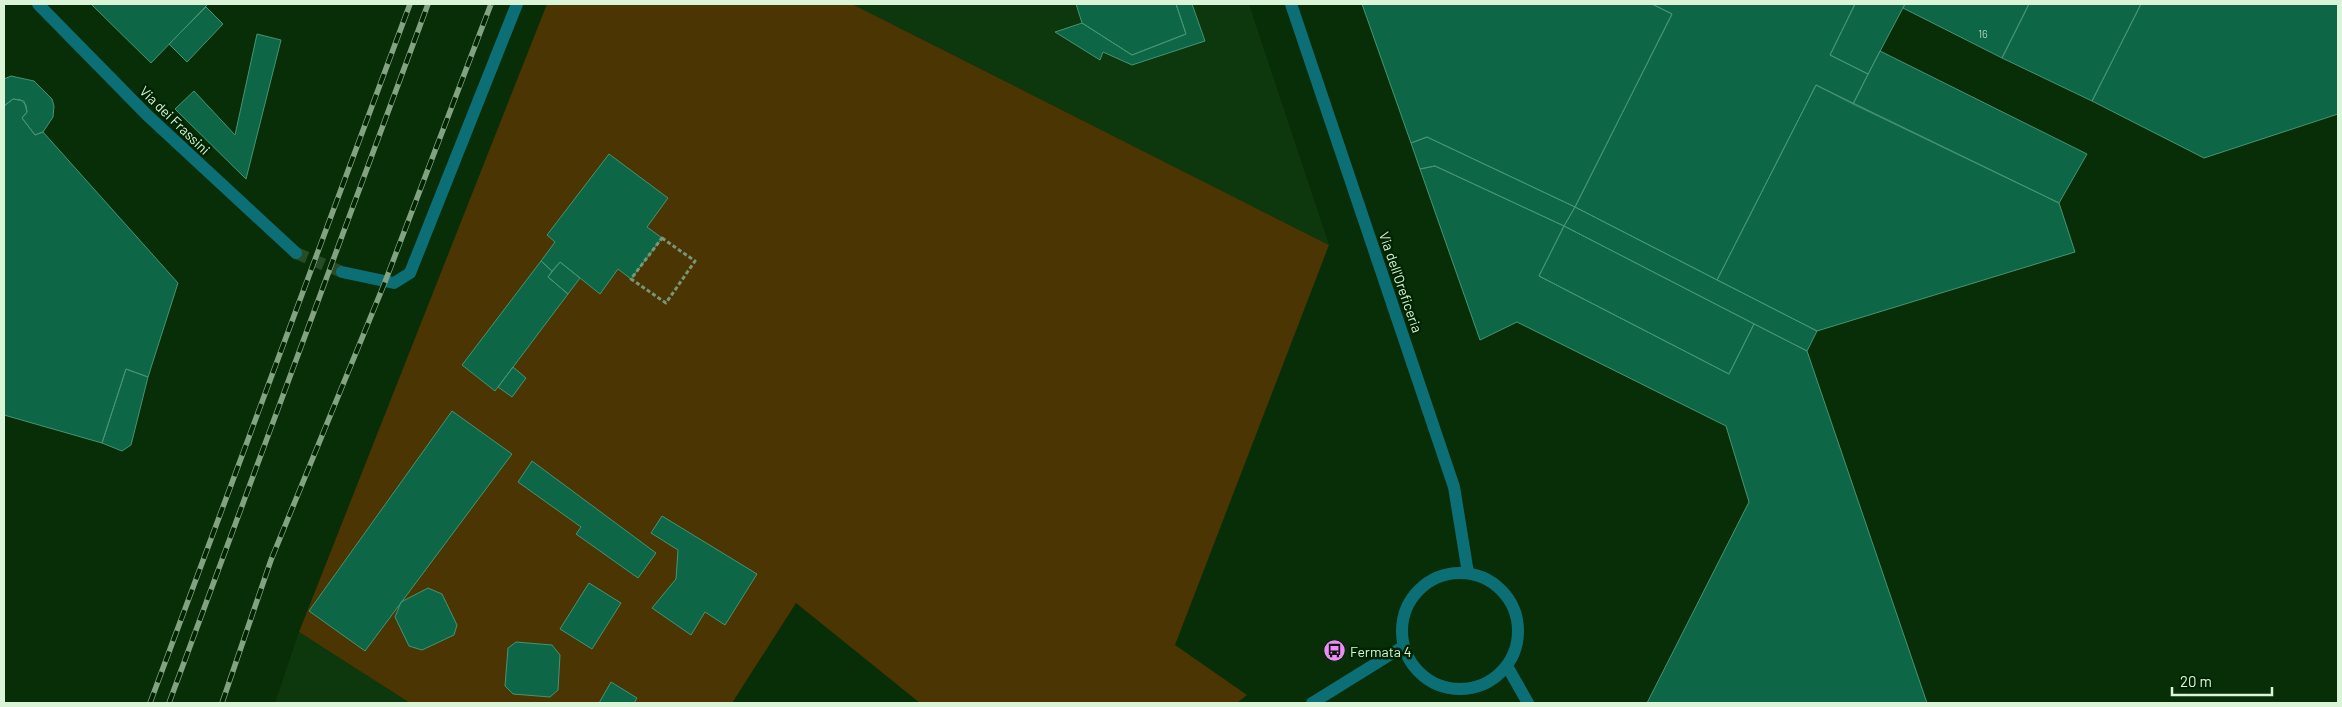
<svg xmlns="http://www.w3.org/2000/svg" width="2342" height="707" font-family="Barlow,sans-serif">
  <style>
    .built { fill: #0d370c }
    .green { fill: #4b3502 }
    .building { fill: #0d6747; stroke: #469472 }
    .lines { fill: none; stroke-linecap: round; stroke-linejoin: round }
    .minor-tunnel { stroke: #284c27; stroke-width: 12; stroke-dasharray: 12 6; stroke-linecap: butt }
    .path { stroke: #789777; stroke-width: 3; stroke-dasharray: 4 2.5; stroke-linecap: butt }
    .minor { stroke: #0d6f76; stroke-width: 12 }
    .tertiary { stroke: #0d6f76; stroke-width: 12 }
    .rail-casing { stroke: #83a282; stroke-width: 5.5 }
    .rail { stroke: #002401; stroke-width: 4; stroke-dasharray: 11; stroke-linecap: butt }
    .labels { text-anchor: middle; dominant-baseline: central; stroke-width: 5; stroke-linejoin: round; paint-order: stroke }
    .number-label { font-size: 11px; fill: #a7d1b4 }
    .street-label { font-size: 14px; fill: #daf4d8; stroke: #002401 }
    .poi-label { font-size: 14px; fill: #daf4d8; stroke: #002401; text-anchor: start }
  </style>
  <rect width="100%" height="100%" fill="#082e08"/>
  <path class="built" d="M852 4H1249L1329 245 1001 79Z
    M299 632 410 703H275Z"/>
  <path class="green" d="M547 4H852L1329 245 1175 645 1247 695 1237 703H920L796 603 732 703H410L299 632Z"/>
  <path class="building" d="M91 4H208L151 63Z
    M1076 4H1176L1186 34 1132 55 1082 23Z
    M1176 4H1192L1205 41 1132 65 1103 52 1100 60 1055 32 1082 23 1132 55 1186 34Z
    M1362 4H1652L1672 14 1575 207 1427 137 1411 143Z
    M1652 4H1855L1830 55 1868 74 1853 104 1816 85 1717 280 1575 207 1672 14Z
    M1855 4H1905L1868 74 1830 55Z
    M1905 4H2029L2002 58 1903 8Z
    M2029 4H2141L2092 101 2002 58Z
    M2141 4H2338V114L2204 158 2092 101Z
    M206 7 223 24 187 62 169 44Z
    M257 34 281 40 246 179 175 109 194 91 235 135Z
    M1880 51 2087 154 2059 203 1853 104Z
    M11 76 34 81 52 99 54 106 53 117 43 132 35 135 22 118 27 112 24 101 13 99 4 106V79Z
    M1816 85 2059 203 2075 252 1817 331 1717 280Z
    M13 99 21 100 26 105 27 112 22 118 35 135 43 132 178 283 148 377 126 369 102 443 4 415V106Z
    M1427 137 1575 207 1564 226 1435 166 1420 169 1411 143Z
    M609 154 668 198 647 227 662 238 631 279 618 269 600 294 560 262 552 271 541 261 555 242 547 235Z
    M1435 166 1564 226 1539 276 1729 374 1754 324 1807 351 1927 703H1647L1749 502 1726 426 1517 322 1480 340 1420 169Z
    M1575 207 1817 331 1807 351 1564 226Z
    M1564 226 1754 324 1729 374 1539 276Z
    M541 261 552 271 548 277 568 294 495 391 462 365Z
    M560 262 580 278 568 294 548 277Z
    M513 367 526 378 512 397 498 387Z
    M126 369 148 377 131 445 122 451 102 443Z
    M452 411 512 454 365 651 309 611Z
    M532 461 656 553 638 578 576 534 581 527 518 482Z
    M662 516 757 574 725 625 705 612 691 635 652 608 676 579 678 550 651 533Z
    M589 583 621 603 592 649 560 629Z
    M428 588 442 594 457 625 454 635 422 650 409 646 395 617 401 602Z
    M516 642 552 645 560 655 558 690 550 697 513 694 505 686 508 648Z
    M611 682 637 698 634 703H599Z"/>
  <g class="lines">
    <path class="minor-tunnel" d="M296 253 342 272"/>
    <path class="path" d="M662 238 695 261 666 303 631 279Z"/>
    <path class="minor" d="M38 4 147 115 296 253
      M342 272 394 283 410 273 517 4"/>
    <path class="tertiary" d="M1291 4 1454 487 1468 573
      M1402 631a58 58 0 1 1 116 0a58 58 0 1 1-116 0Z
      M1507 666 1528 703
      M1312 703 1404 646"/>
    <defs>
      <path id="rail" d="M150 703 410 4
        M169 703 428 4
        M222 703 271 560 385 282 491 4"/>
    </defs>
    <use href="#rail" class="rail-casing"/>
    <use href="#rail" class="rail"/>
  </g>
  <defs>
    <symbol id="bus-disc" viewBox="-11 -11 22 22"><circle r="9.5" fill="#ed8cf9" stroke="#002401"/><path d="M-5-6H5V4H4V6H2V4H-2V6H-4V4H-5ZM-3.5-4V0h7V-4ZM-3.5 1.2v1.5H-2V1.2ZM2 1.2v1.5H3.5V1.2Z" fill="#111"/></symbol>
  </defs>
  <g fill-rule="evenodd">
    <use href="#bus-disc" x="1322" y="638" width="25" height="25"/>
  </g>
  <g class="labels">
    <g class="number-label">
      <text x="1983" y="33">16</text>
    </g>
    <g class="street-label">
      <text transform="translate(175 120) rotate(44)">Via dei Frassini</text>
      <text transform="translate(1401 282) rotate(71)">Via dell'Oreficeria</text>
    </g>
    <g class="poi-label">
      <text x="1350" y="651">Fermata 4</text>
    </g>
  </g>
  <rect width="2342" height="707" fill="none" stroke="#daf4d8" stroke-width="10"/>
  <path d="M2172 687v8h100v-8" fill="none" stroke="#daf4d8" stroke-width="2.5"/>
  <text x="2180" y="687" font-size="15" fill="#daf4d8" stroke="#002401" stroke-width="4" paint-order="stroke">20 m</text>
</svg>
